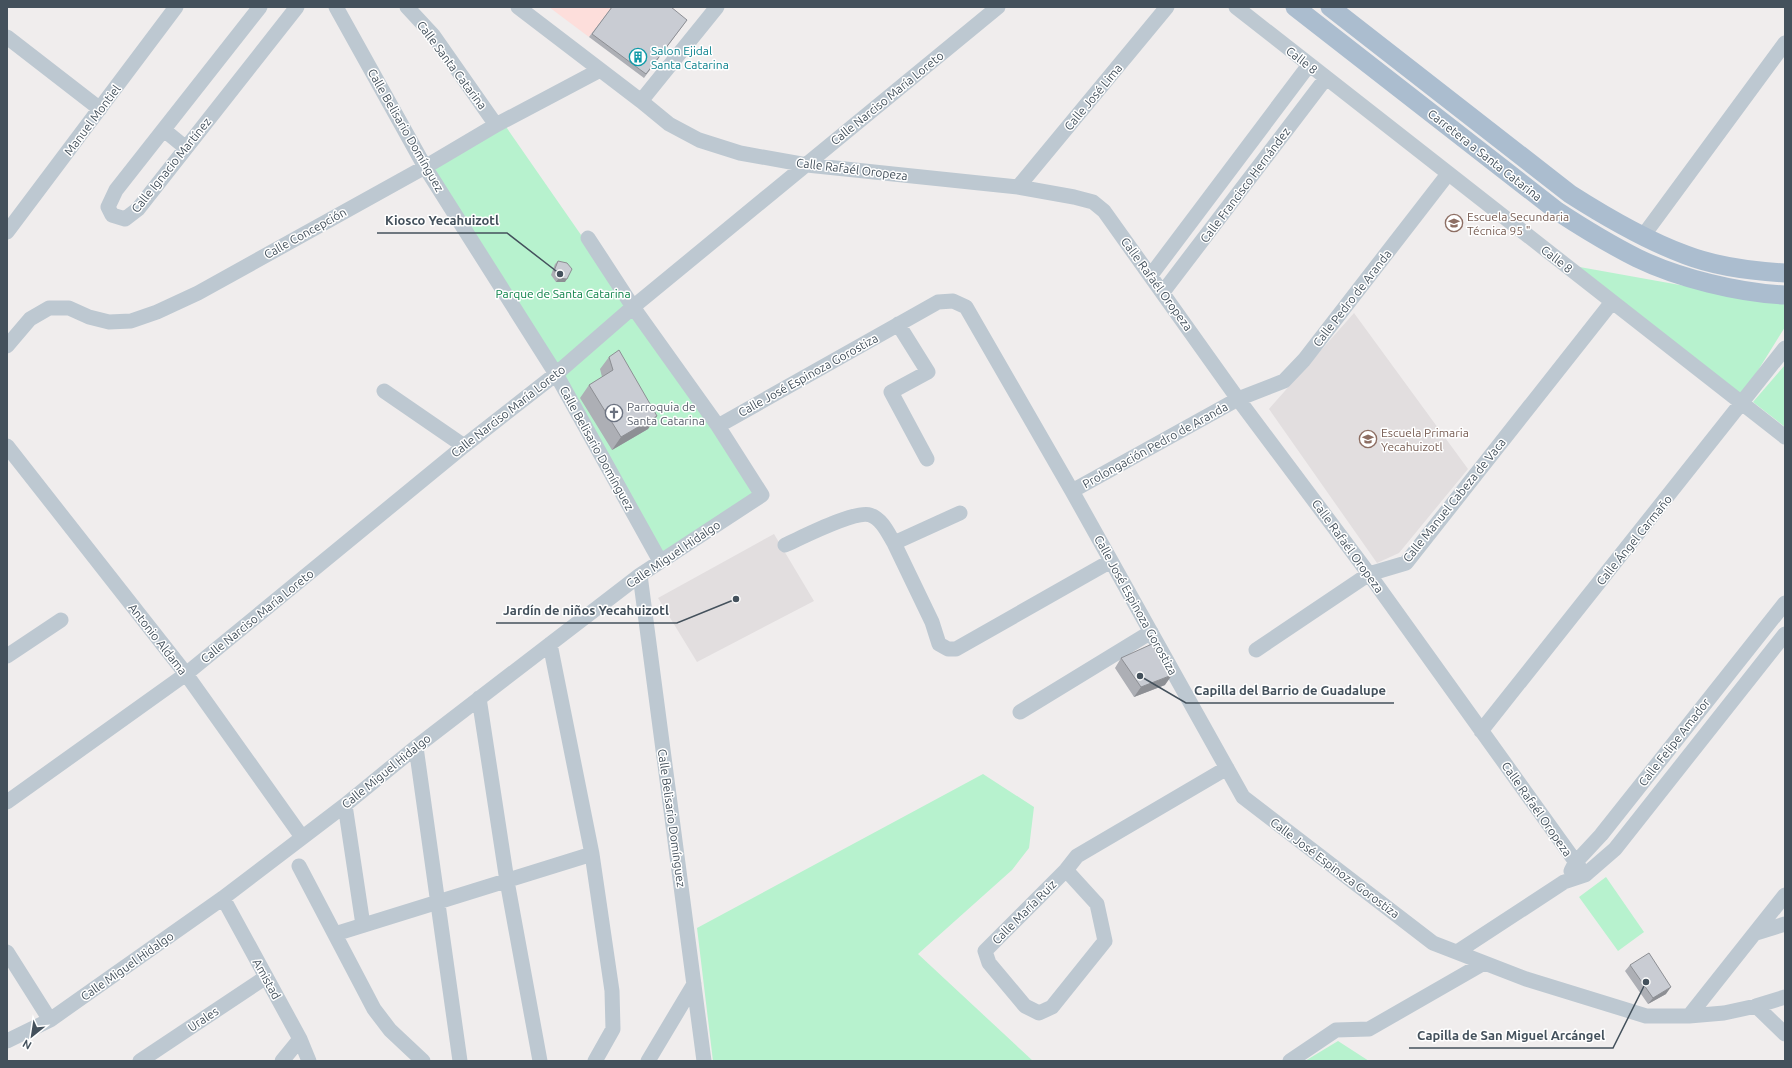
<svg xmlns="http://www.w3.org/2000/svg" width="1792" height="1068" font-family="Ubuntu,sans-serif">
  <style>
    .education { fill: #e2dedf }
    .medical { fill: #fddedb }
    .green { fill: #b7f2ce }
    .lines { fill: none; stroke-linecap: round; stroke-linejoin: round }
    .minor { stroke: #bdc8d1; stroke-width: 15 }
    .major { stroke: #abbdcf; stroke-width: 19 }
    .wall { fill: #adafb5 }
    .shaded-wall { fill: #8d8f94 }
    .building { fill: #c9ccd3; stroke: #8d8f94 }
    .labels { text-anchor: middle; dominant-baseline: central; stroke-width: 3; stroke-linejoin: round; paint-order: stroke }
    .culture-label { font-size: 12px; fill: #0d838f; stroke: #fff; text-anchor: start }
    .street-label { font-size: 12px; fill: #44515c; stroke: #fff }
    .education-label { font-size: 12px; fill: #785e54; stroke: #fff; text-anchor: start }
    .park-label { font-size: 12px; fill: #0f834a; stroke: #fff }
    .worship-label { font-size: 12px; fill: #5b616d; stroke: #fff; text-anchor: start }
    .leader { fill: none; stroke: #44515c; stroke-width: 1.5 }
    .callout-dot { fill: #44515c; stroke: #fff; stroke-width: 1.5 }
    .callout-label { font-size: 13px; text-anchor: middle; font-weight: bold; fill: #44515c; stroke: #fff; stroke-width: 3; stroke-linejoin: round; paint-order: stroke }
  </style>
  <rect width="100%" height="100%" fill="#f0eded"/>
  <path class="education" d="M1354 313 1468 469 1399 553 1377 563 1269 409Z
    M774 534 814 601 697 662 658 598Z"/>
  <path class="medical" d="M549 7H612L589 37Z"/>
  <path class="green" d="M502 121 631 307 553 371 427 161Z
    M1563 264 1785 304V327L1739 401Z
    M631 310 761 495 666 557 553 374Z
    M1785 365V427L1753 402Z
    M983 774 1034 807 1029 848 1012 870 918 954 1033 1061H713L697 928Z
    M1606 877 1644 932 1618 951 1579 897Z
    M1338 1041 1369 1061H1305Z"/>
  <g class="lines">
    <path class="minor" d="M260 7 116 190 108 207 112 215 125 219 138 209 297 7
      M336 7 425 167 556 374 660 561
      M407 7 433 35 496 125
      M518 7 641 101 669 124 699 140 740 153 807 165 1018 187 1074 197 1093 202 1104 211 1238 399 1369 574 1585 875
      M1236 7 1785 437
      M7 37 100 109
      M641 101 717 7
      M164 130 186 148
      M1018 187 1167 7
      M7 232 176 7
      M1643 236 1785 43
      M1151 275 1309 65
      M1163 292 1326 78
      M898 324 928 372 891 392 927 459
      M7 346 30 319 49 308H69L89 317 109 322 131 321 157 312 198 293 425 167 496 125 600 70
      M384 391 464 446
      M718 426 938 302 953 301 966 307 1072 491 1243 797 1433 943 1526 979 1646 1016H1689L1724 1013 1756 1006 1785 997
      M7 446 186 674 302 837
      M1072 491 1238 399 1284 381 1304 360 1448 174
      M960 513 894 543 932 622 939 644 948 649H956L1111 561
      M785 545C801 538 855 510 870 515 882 519 888 533 894 543
      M640 575 704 1061
      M550 644 592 854 612 991 613 1029 595 1061
      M1256 650 1369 574 1406 563 1612 302
      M7 656 61 620
      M479 698 507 881 540 1061
      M1020 712 1151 632
      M1481 731 1785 348
      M416 747 460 1061
      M7 802 186 674 464 446 556 374 633 307 998 7
      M345 805 363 925
      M299 866 374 1009 390 1030 423 1061
      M1066 870 1097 904 1105 941 1052 1007 1039 1013 1025 1006 989 963 985 951 1066 870 1077 856 1227 768
      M1571 871 1575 863 1601 835 1785 603
      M223 898 300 1039 309 1061
      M1756 933 1785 924
      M335 934 592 854
      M7 952 50 1020
      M1457 952 1564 882 1585 875 1615 849 1785 634
      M1756 1006 1785 1034
      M1689 1016 1785 895
      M7 1041 50 1020 223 898 345 805 416 747 640 575 762 495 718 426 633 307 588 238
      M140 1061 266 977
      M282 1061 300 1039
      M648 1061 694 984
      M1290 1061 1336 1030 1369 1029 1484 963"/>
    <path class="major" d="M1295 7 1557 211C1583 228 1609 244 1637 258 1678 278 1739 293 1785 295
      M1330 7 1570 194C1606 217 1645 240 1686 255 1717 267 1752 271 1785 273"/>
  </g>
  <path class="wall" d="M612 7 687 20 644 78 589 37Z
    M558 261 565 282H556L551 275 555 264Z
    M609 357 657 416 648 429 612 450 580 398 589 385 602 377 600 369Z
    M1121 658 1165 685 1134 697 1115 668Z
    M1630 965 1666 994 1648 1004 1625 971Z"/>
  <path class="shaded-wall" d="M559 278 567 279 565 282H556Z
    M657 416 648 429 612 450 621 437Z
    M1172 675 1165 685 1134 697 1141 687Z
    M1671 987 1666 994 1648 1004 1653 998Z"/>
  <path class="building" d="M612 7H671L687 20 646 74 592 34Z
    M558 261 567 263 572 269 567 279 559 278 554 271Z
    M619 350 657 416 621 437 589 385 613 370 609 357Z
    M1152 644 1172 675 1141 687 1121 658Z
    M1649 953 1671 987 1653 998 1630 965Z"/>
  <defs>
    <symbol id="building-ring" viewBox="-11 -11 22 22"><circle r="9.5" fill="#fff" stroke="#0f9aa8" stroke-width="1.5"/><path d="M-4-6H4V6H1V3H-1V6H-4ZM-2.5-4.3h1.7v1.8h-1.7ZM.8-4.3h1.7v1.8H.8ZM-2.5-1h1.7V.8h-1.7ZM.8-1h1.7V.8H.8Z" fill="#0f9aa8"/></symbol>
    <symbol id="school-ring" viewBox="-11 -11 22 22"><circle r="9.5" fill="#fff" stroke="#8d6e63" stroke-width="1.5"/><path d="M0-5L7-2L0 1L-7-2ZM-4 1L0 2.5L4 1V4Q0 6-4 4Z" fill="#8d6e63"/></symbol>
    <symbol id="church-ring" viewBox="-11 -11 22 22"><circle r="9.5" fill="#fff" stroke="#6b7280" stroke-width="1.5"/><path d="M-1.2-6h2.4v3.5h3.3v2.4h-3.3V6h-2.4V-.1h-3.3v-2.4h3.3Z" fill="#6b7280"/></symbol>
  </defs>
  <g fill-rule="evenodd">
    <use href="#building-ring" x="628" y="47" width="20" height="20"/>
    <use href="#school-ring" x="1444" y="213" width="20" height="20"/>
    <use href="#church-ring" x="604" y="403" width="20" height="20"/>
    <use href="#school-ring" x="1358" y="429" width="20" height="20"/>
  </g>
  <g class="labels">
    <g class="culture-label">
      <text x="651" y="50">Salon Ejidal<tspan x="651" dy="14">Santa Catarina</tspan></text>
    </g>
    <g class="street-label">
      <text transform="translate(1302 60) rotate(38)">Calle 8</text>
      <text transform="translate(452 65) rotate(53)">Calle Santa Catarina</text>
      <text transform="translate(1093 97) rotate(-50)">Calle José Lima</text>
      <text transform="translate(887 98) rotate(-39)">Calle Narciso María Loreto</text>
      <text transform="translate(92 120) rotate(-53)">Manuel Montiel</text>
      <text transform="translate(406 130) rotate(60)">Calle Belisario Domínguez</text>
      <text transform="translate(1485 155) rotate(38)">Carretera a Santa Catarina</text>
      <text transform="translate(171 165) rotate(-51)">Calle Ignacio Martínez</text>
      <text transform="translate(852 169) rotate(7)">Calle Rafaél Oropeza</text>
      <text transform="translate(1245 185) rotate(-53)">Calle Francisco Hernández</text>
      <text transform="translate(305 233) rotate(-29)">Calle Concepción</text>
      <text transform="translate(1557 259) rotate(38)">Calle 8</text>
      <text transform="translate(1157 284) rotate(54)">Calle Rafaél Oropeza</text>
      <text transform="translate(1352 298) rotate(-52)">Calle Pedro de Aranda</text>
      <text transform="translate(808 375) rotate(-29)">Calle José Espinoza Gorostiza</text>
      <text transform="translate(508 411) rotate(-38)">Calle Narciso María Loreto</text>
      <text transform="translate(1155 445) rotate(-29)">Prolongación Pedro de Aranda</text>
      <text transform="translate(597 448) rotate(61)">Calle Belisario Domínguez</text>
      <text transform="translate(1454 500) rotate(-51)">Calle Manuel Cabeza de Vaca</text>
      <text transform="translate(1634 540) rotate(-51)">Calle Ángel Carmaño</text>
      <text transform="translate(1348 546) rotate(54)">Calle Rafaél Oropeza</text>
      <text transform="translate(673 554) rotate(-34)">Calle Miguel Hidalgo</text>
      <text transform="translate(1136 605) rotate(61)">Calle José Espinoza Gorostiza</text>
      <text transform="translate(257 616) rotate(-39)">Calle Narciso María Loreto</text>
      <text transform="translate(158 639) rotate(52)">Antonio Aldama</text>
      <text transform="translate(1674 742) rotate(-52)">Calle Felipe Amador</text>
      <text transform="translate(386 771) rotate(-39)">Calle Miguel Hidalgo</text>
      <text transform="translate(1537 809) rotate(55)">Calle Rafaél Oropeza</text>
      <text transform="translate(672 818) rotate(82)">Calle Belisario Domínguez</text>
      <text transform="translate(1335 868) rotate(37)">Calle José Espinoza Gorostiza</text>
      <text transform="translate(1024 912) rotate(-45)">Calle María Ruiz</text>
      <text transform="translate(127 966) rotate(-35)">Calle Miguel Hidalgo</text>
      <text transform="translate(267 979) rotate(61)">Amistad</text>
      <text transform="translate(203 1019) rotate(-34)">Urales</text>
    </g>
    <g class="education-label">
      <text x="1467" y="216">Escuela Secundaria<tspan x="1467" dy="14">Técnica 95 "</tspan></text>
      <text x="1381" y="432">Escuela Primaria<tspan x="1381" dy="14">Yecahuizotl</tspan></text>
    </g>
    <g class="park-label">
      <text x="563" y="293">Parque de Santa Catarina</text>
    </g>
    <g class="worship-label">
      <text x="627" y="406">Parroquia de<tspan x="627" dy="14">Santa Catarina</tspan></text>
    </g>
  </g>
  <path class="leader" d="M560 274L507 233H377M736 599L677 623H496M1140 676L1186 703H1394M1646 982L1613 1048H1409"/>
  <g class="callout-dot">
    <circle cx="560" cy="274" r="4"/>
    <circle cx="736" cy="599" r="4"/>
    <circle cx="1140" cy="676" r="4"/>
    <circle cx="1646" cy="982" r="4"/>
  </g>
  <g class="callout-label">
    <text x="442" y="225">Kiosco Yecahuizotl</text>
    <text x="586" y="615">Jardín de niños Yecahuizotl</text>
    <text x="1290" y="695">Capilla del Barrio de Guadalupe</text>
    <text x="1511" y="1040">Capilla de San Miguel Arcángel</text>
  </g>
  <rect width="1792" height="1068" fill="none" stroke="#44515c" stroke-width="16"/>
  <g transform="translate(32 1036) rotate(210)" stroke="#ffffff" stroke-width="3" paint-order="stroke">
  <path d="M0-3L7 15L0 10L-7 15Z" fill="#44515c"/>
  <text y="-6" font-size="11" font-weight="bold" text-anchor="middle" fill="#44515c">N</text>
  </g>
</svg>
